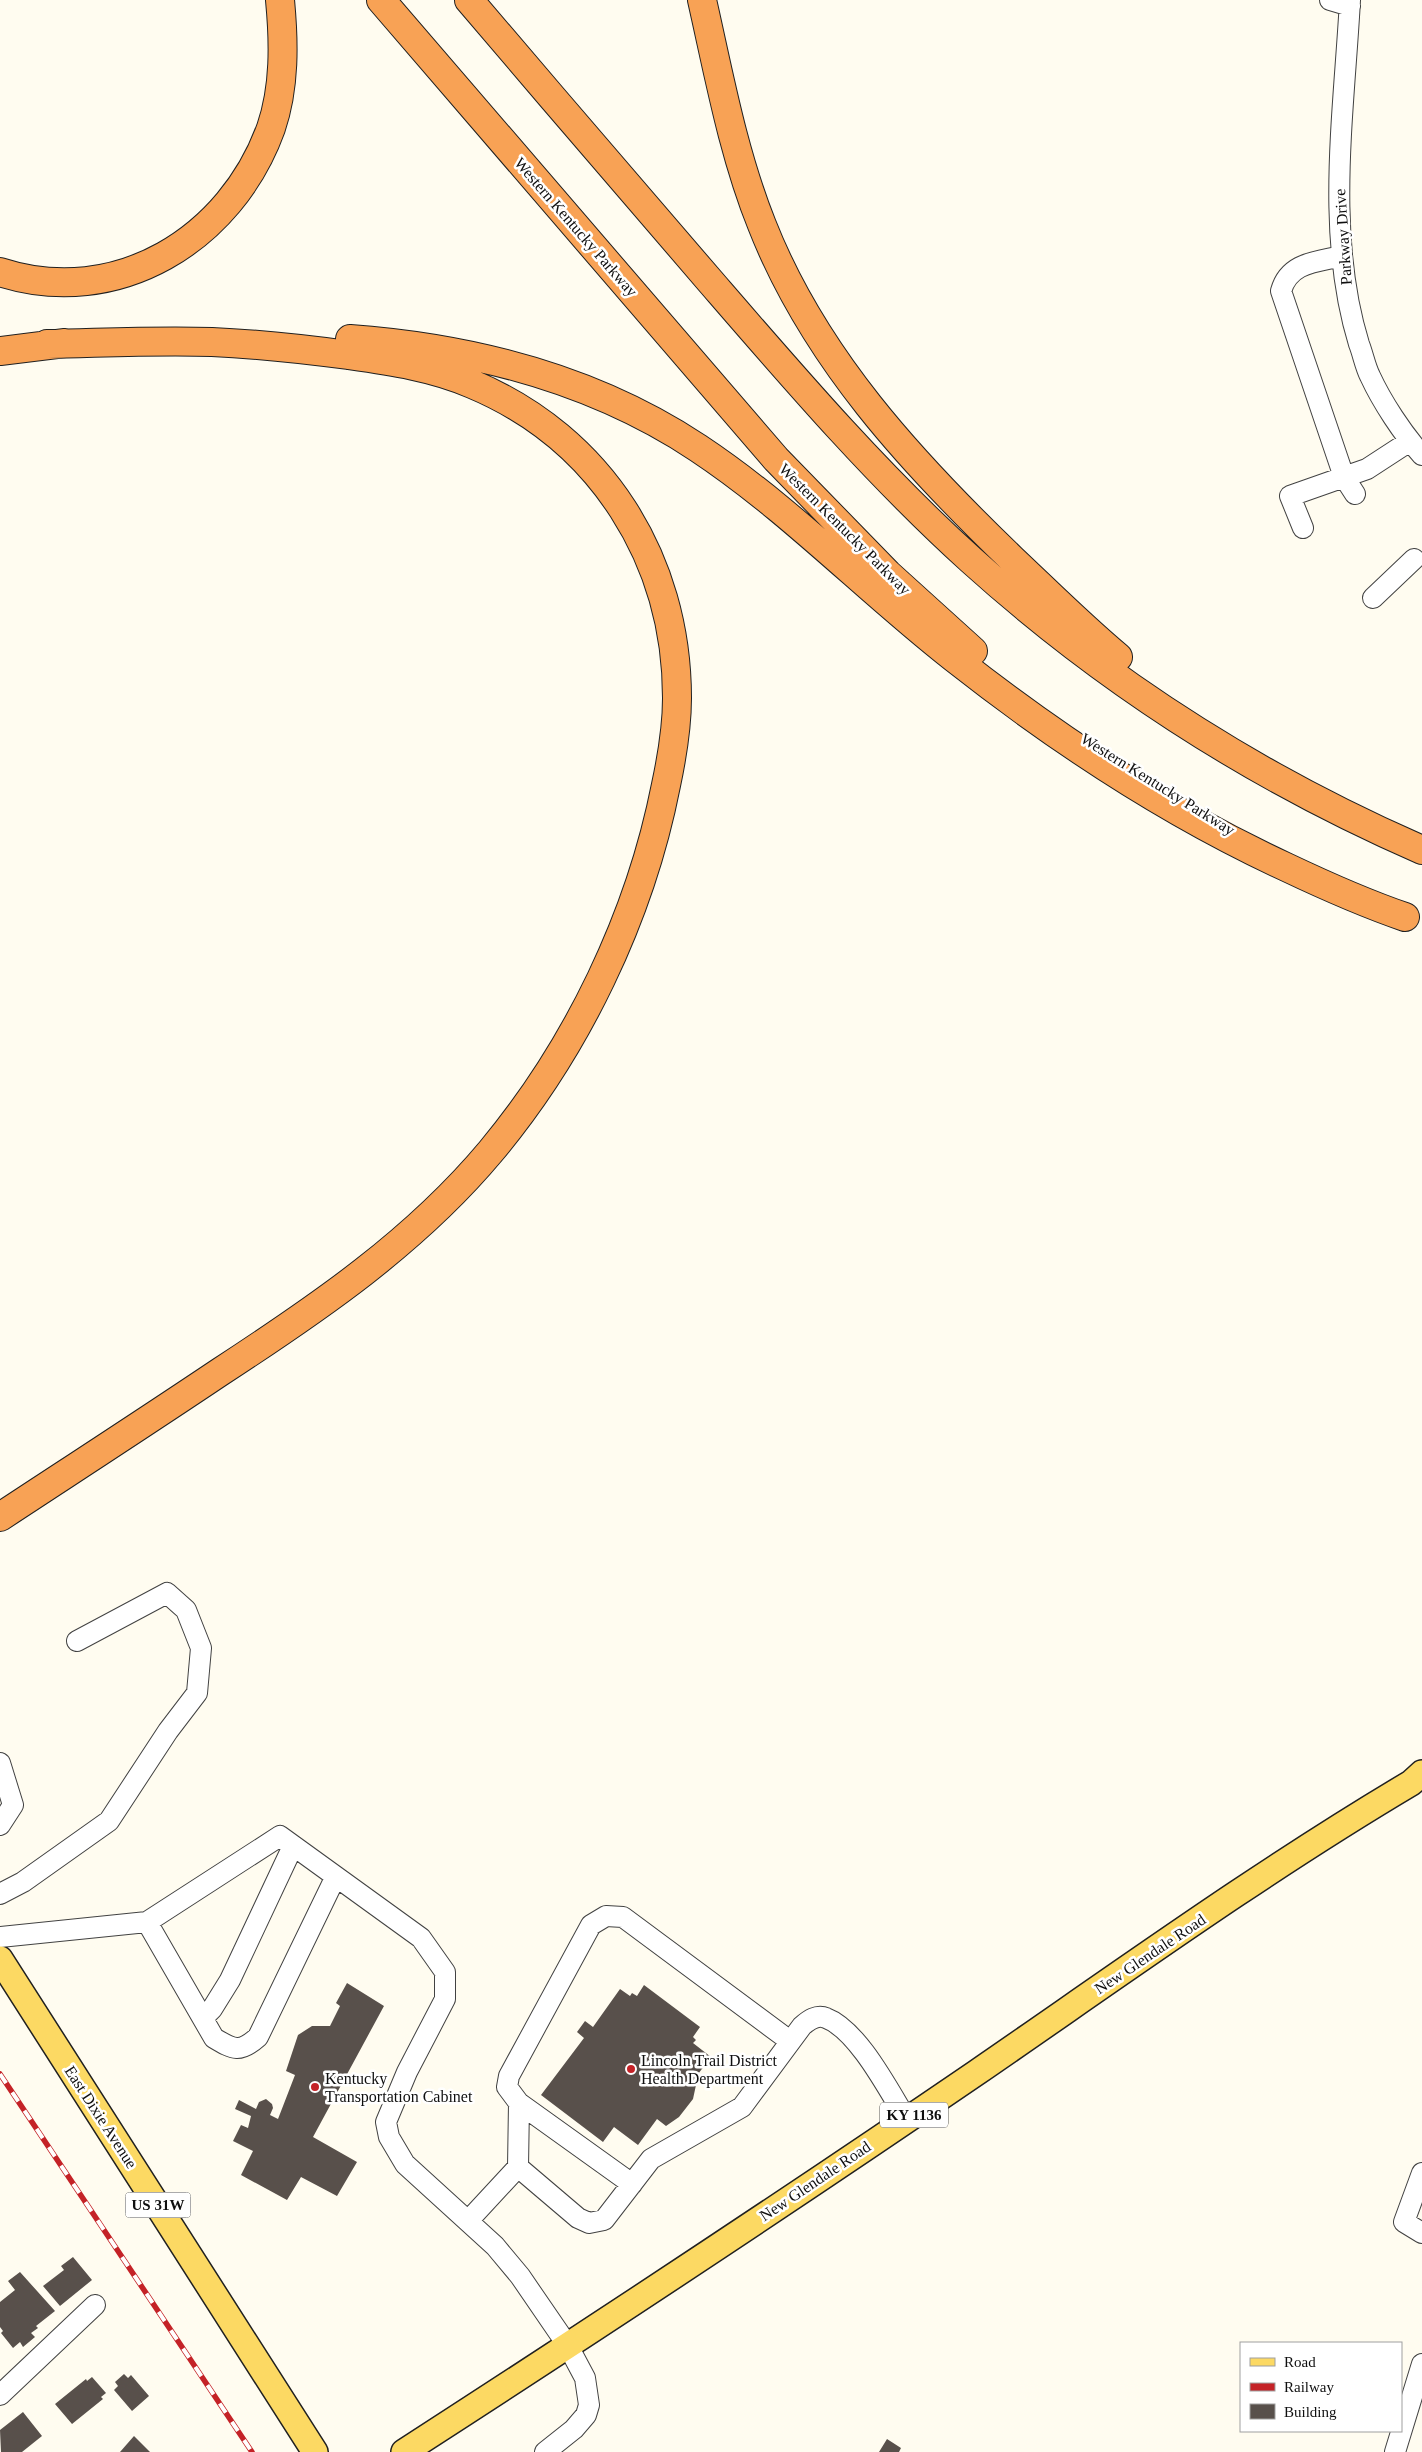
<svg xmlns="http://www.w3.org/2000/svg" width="1422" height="2452" font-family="'Times New Roman',serif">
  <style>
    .building { fill: #58504b }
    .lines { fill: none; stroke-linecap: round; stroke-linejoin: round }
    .minor-casing { stroke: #424242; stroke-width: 22 }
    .major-casing { stroke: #202020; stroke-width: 28 }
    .highway-casing { stroke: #202020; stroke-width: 30 }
    .minor { stroke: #fff; stroke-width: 20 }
    .major { stroke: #fcd963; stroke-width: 25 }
    .highway { stroke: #f8a255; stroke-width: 28 }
    .rail-casing { stroke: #c42227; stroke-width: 5.5 }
    .rail { stroke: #fff; stroke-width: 4; stroke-dasharray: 11; stroke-linecap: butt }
    .poi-dot { fill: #c42227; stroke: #fff; stroke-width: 2 }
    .labels { text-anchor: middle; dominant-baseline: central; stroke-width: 5; stroke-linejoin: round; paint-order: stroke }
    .shield { fill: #fff; stroke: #575757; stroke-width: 1 }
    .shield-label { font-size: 15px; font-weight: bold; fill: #0f0f0f }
    .street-label { font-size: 16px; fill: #0f0f0f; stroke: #fff }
    .poi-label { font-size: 16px; fill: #0f0f0f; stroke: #fff; text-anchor: start }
  </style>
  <rect width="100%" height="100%" fill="#fffcf0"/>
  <path class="building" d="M347 1983 384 2006 313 2137 357 2162 337 2196 301 2177 287 2200 241 2175 253 2151 233 2141 241 2125 248 2128 251 2116 235 2109 239 2100 256 2109 259 2102 266 2099 272 2104 273 2108 270 2115 278 2119 295 2075 286 2071 298 2035 312 2026H330L340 2006 336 2003Z
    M644 1985 700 2027 693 2037 696 2040 693 2043 711 2057 692 2082 696 2085 693 2099 679 2117 666 2126 657 2119 638 2145 614 2127 603 2142 541 2095 584 2038 577 2032 585 2021 593 2027 620 1989 630 1996 632 1993 637 1996Z
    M73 2257 92 2280 60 2306 43 2286 64 2270 61 2266Z
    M20 2272 55 2311 36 2326 38 2328 31 2333 35 2337 23 2347 20 2342 13 2348 1 2333 3 2331 0 2327V2302L15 2290 8 2281Z
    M124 2374 128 2378 131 2375 149 2396 132 2411 114 2390 118 2386 115 2382Z
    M92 2377 106 2393 101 2397 103 2399 72 2424 55 2404 86 2379 87 2381Z
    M23 2412 42 2436 22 2452H1L0 2430Z
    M134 2436 150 2452H120Z
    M887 2439 901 2448 899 2452H879Z"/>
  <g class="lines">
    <defs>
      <path id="minor" d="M1330 0 1350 6
        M1350 0C1344 113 1325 234 1359 344 1363 354 1365 366 1370 376 1382 402 1403 434 1422 455
        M1342 256C1317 262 1289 262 1281 291L1344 477 1367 469 1410 441
        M1303 528 1290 496 1344 477 1355 494
        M1373 598 1414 559
        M0 1763 13 1805 0 1825
        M0 1894 23 1882 109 1821 168 1731 197 1693 201 1648 186 1610 167 1593 77 1641
        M147 1922 214 2038C234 2050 240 2053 258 2037L335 1878
        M0 1937 147 1922 280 1836 421 1938 445 1972V1999L407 2072 386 2122 389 2137 405 2164 495 2246 520 2276 568 2346 585 2378 589 2405 586 2415 574 2429 545 2452
        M203 2018 212 2009 230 1980 293 1846
        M790 2041 623 1917 606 1916 591 1925 509 2076 507 2087 519 2103 518 2167 578 2218 589 2223 604 2220 651 2159 742 2107 802 2026C809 2020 817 2014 826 2018 858 2030 889 2091 907 2120
        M519 2103 632 2184
        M1422 2173 1404 2222 1422 2233
        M468 2221 518 2167
        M0 2395 95 2305
        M1395 2452 1422 2364"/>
      <path id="major" d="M0 1959 315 2452
        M404 2452C596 2328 787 2202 976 2073 1120 1974 1261 1872 1411 1783L1422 1773"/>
      <path id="highway" d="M381 0 776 459 888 574 973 651
        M469 0C549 94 629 187 710 281 793 377 876 474 971 560 1105 681 1257 778 1422 850
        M702 0C719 75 733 153 762 225 814 357 911 462 1012 559 1047 592 1081 626 1118 657
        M0 272C117 310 231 239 271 128 285 87 284 42 280 0
        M350 339C472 348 594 379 698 448 790 509 867 590 954 658 1058 740 1167 812 1286 867 1326 886 1364 903 1405 917
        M0 351 65 343
        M0 1517C73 1469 147 1421 220 1372 318 1308 415 1242 491 1151 577 1048 640 917 666 785 672 757 677 727 677 698 677 559 601 438 472 384 433 367 390 361 348 355 303 349 258 344 212 342 157 340 102 343 47 344"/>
    </defs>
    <use href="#minor" class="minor-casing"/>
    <use href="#major" class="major-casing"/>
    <use href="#highway" class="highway-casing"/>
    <use href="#minor" class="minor"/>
    <use href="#major" class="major"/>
    <use href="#highway" class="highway"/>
    <defs>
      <path id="rail" d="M0 2074 252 2452"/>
    </defs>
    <use href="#rail" class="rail-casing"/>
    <use href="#rail" class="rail"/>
  </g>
  <g class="poi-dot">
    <circle cx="631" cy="2069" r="5"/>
    <circle cx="315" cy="2087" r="5"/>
  </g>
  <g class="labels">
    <g class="shield">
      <rect x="880" y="2102.5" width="68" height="25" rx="4"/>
      <rect x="125.5" y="2192.5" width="65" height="25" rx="4"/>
    </g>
    <g class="shield-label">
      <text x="914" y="2115">KY 1136</text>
      <text x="158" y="2205">US 31W</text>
    </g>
    <g class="street-label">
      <text transform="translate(576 227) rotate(49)">Western Kentucky Parkway</text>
      <text transform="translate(1343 237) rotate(-94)">Parkway Drive</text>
      <text transform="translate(845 529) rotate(45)">Western Kentucky Parkway</text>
      <text transform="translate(1158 784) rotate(32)">Western Kentucky Parkway</text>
      <text transform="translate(1150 1954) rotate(-34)">New Glendale Road</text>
      <text transform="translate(101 2117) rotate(57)">East Dixie Avenue</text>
      <text transform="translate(815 2181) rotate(-34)">New Glendale Road</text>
    </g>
    <g class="poi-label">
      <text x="641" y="2060">Lincoln Trail District<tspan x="641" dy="18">Health Department</tspan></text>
      <text x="325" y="2078">Kentucky<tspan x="325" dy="18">Transportation Cabinet</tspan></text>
    </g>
  </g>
  <rect x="1240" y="2342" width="162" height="90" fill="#ffffff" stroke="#9f9f9f"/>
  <rect x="1250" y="2358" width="25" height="8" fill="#fcd963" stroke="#9f9f9f"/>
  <text x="1284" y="2367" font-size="15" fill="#0f0f0f">Road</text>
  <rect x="1250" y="2383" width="25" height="8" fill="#c42227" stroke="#9f9f9f"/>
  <text x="1284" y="2392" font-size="15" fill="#0f0f0f">Railway</text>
  <rect x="1250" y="2404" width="25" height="15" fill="#58504b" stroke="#9f9f9f"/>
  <text x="1284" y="2417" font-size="15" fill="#0f0f0f">Building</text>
</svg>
